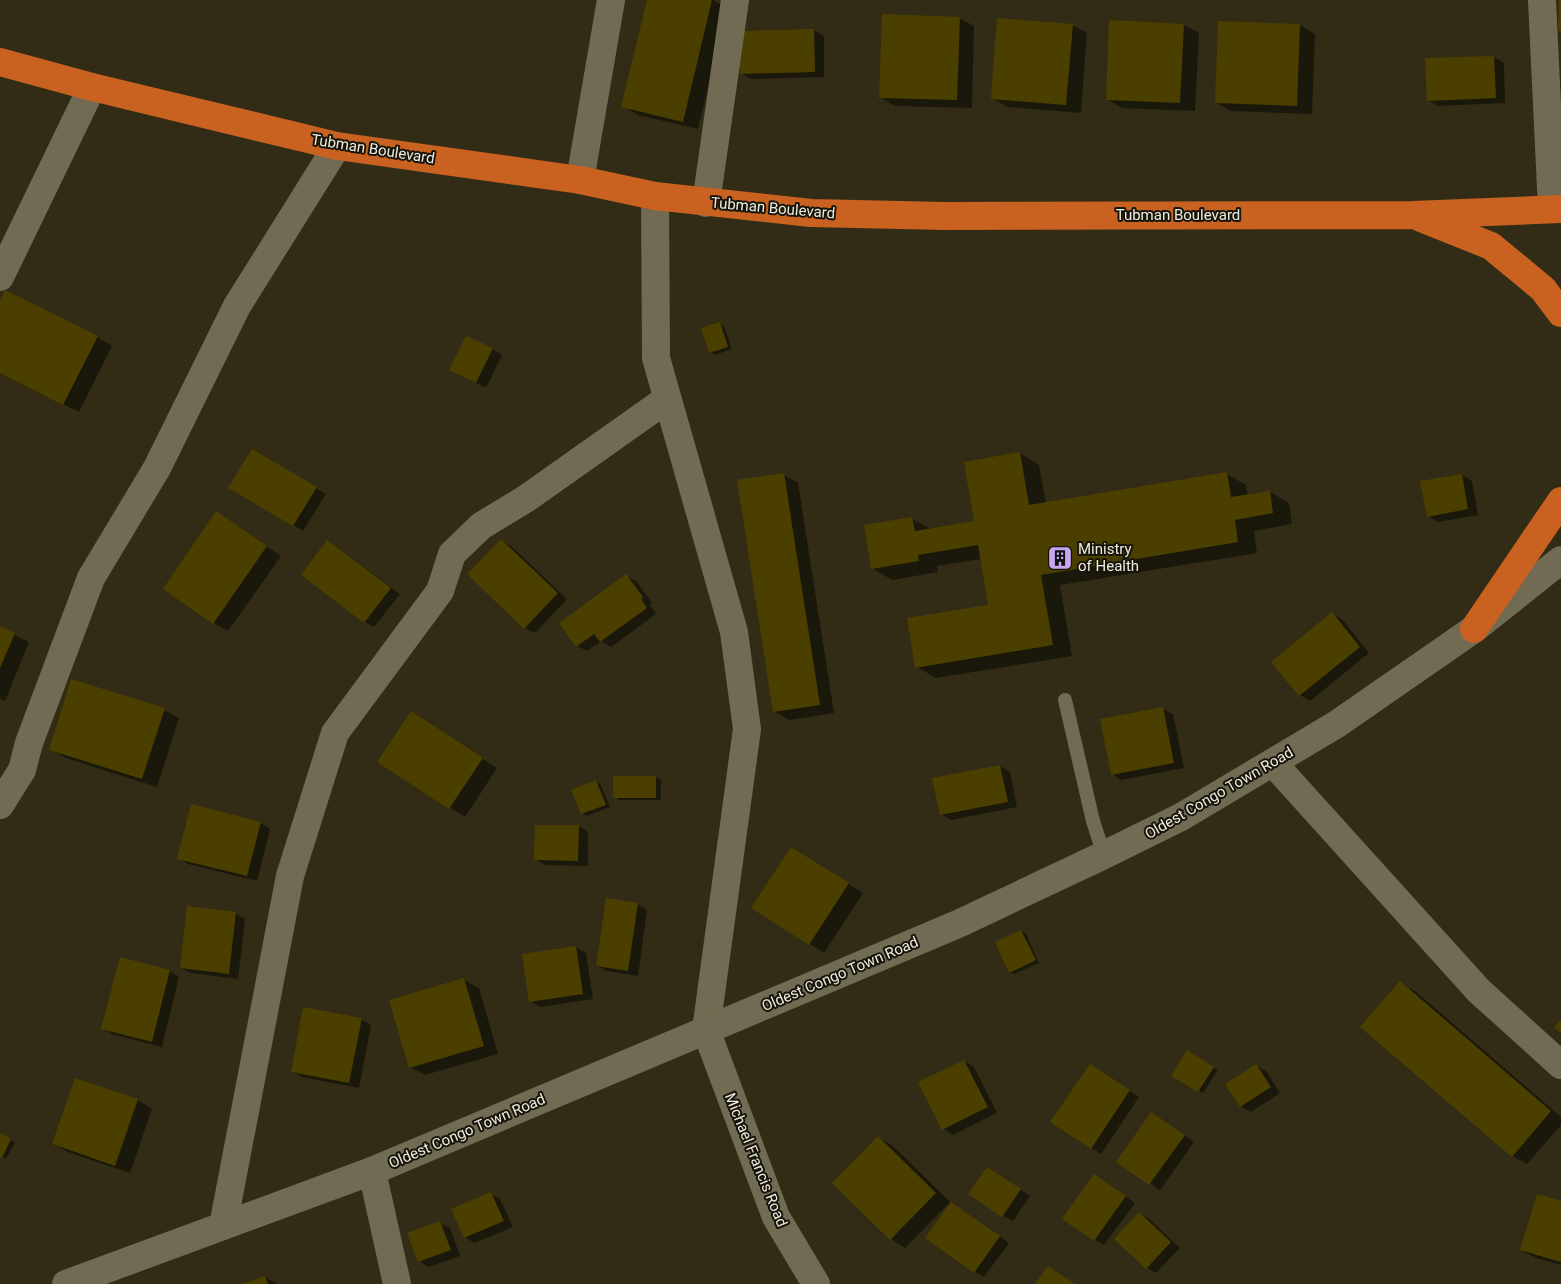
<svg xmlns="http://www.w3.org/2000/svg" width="1561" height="1284" font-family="Roboto,sans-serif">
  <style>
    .shadow { fill: #0007 }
    .building { fill: #4b3f00 }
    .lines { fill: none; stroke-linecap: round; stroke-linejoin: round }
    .service { stroke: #716b53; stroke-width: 14 }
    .minor { stroke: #716b53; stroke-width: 28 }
    .tertiary { stroke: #716b53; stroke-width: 28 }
    .trunk { stroke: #c96220; stroke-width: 28 }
    .labels { text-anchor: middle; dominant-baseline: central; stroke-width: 4; stroke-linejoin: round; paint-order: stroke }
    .street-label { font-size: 15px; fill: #efebde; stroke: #17150b }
    .poi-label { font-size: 15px; fill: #efebde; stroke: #17150b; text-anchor: start }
  </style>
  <rect width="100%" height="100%" fill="#322c16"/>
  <path class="shadow" d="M649 0H713L727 8 698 129 638 115 623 106Z
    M959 18 974 26 972 108 895 106 880 97Z
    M1110 21 1184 25 1199 33 1195 111 1122 108 1107 99Z
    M1072 25 1087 33 1081 113 1007 107 992 98Z
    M1300 25 1315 34 1312 114 1231 111 1217 103Z
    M814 30 824 36V77L751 79 741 73Z
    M1494 57 1504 63 1505 103 1438 106 1428 100Z
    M0 304 97 337 112 346 79 412 0 373Z
    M720 324 724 326 732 349 715 355 710 352Z
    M492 349 502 355 486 388 460 375Z
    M252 450 326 494 303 531 230 488Z
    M1020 453 1039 465 1046 504 1227 474 1246 485 1248 496 1270 492 1289 503 1292 524 1254 531 1257 553 1060 585 1072 656 936 678 917 667 989 606 981 559 937 566 938 572 892 580 872 568 912 519 931 529 975 522Z
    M783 475 798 483 834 713 789 720 774 711Z
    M1462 475 1472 481 1478 515 1438 522 1428 516Z
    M231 522 281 556 228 631 214 623Z
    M328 541 400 594 374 627 365 622Z
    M501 541 511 546 567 599 535 633 525 628Z
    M626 576 636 581 652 603 650 605 656 614 611 647 601 641 587 651 577 646Z
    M1332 614 1342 619 1369 653 1310 701 1300 695 1273 662Z
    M0 628 29 642 5 701 0 699Z
    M1163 709 1173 714 1184 768 1121 780 1112 774Z
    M164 710 179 718 157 787 66 758 51 749Z
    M426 722 497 768 465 817 379 761Z
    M1000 766 1010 772 1017 807 951 820 941 814Z
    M615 777H656L661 780V800H619L615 797Z
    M596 781 600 784 610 807 587 816 582 813Z
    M261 823 270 829 257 881 188 864 179 858Z
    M579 826 588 832V866L545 865 535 859Z
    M806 857 863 893 824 953 753 908Z
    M637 904 647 910 638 976 607 971 597 966Z
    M236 914 245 919 238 979 191 973 181 968Z
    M1021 931 1026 934 1039 963 1014 974 1010 972Z
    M576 947 586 953 593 999 540 1007 530 1001Z
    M170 971 179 977 162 1047 112 1034 103 1029Z
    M464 980 479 988 498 1054 425 1075 410 1067Z
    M1400 983 1415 991 1561 1117V1125L1527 1164 1513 1156Z
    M361 1019 371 1025 359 1088 302 1077 292 1071Z
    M1188 1052 1218 1070 1203 1093 1173 1075Z
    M964 1061 974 1067 997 1113 953 1135 943 1129Z
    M1256 1066 1266 1071 1280 1093 1251 1112 1241 1106 1227 1084Z
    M1100 1071 1139 1097 1101 1154 1091 1148Z
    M76 1079 138 1100 152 1109 130 1173 68 1152 53 1144Z
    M1161 1119 1194 1142 1160 1190 1117 1161Z
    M0 1135 15 1142 6 1159 0 1156Z
    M878 1137 893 1146 950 1202 905 1248 891 1239Z
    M997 1174 1030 1196 1013 1221 1003 1216Z
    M1104 1181 1135 1203 1104 1245 1095 1240Z
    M491 1194 500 1199 513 1227 474 1243 465 1237Z
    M1561 1202V1265L1536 1258 1521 1250Z
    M952 1203 1009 1243 984 1277 974 1271Z
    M1140 1213 1149 1219 1180 1248 1156 1273 1147 1268Z
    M440 1223 450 1228 460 1256 429 1267 419 1261Z
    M265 1277 277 1284H246Z"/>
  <path class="building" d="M647 0H712L683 122 621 107Z
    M1559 0H1561V31H1558Z
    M882 14 960 17 957 100 879 98Z
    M997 18 1073 24 1066 105 991 99Z
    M1109 20 1184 24 1180 103 1106 100Z
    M1218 21 1300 24 1297 106 1215 103Z
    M814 29 815 72 740 74 739 31Z
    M1494 56 1496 98 1427 101 1425 58Z
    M5 290 98 336 63 405 0 373V301Z
    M720 322 728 347 709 353 701 328Z
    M466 336 493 348 476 383 449 370Z
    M252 449 317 487 293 526 228 488Z
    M1020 452 1029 505 1227 472 1231 497 1270 491 1273 513 1235 520 1238 542 1041 575 1053 645 915 668 907 618 988 605 978 545 918 555 919 561 871 569 864 525 912 517 915 531 974 521 964 462Z
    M784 473 820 705 773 712 737 480Z
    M1462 474 1468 509 1427 517 1420 481Z
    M216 511 267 546 213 624 163 589Z
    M501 539 558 593 524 629 467 574Z
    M327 540 391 588 364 623 301 575Z
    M626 574 643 597 641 599 647 608 600 642 594 634 576 647 559 623Z
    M1332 612 1360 647 1299 696 1271 662Z
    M0 626 15 633 0 668Z
    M71 679 165 708 142 779 49 750Z
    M1163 707 1174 763 1111 775 1100 719Z
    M411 711 483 758 449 809 377 762Z
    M1000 765 1008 802 940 815 932 778Z
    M613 776H656V798H613Z
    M596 780 606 805 581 814 571 790Z
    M191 804 261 822 247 876 177 859Z
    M535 825H579L578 861 534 860Z
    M791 847 849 883 809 945 751 908Z
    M606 898 638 903 628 971 596 966Z
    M187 906 236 912 229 974 180 968Z
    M1021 930 1036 960 1009 973 995 942Z
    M576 946 583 994 529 1002 522 954Z
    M120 957 170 970 152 1042 101 1029Z
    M464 978 484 1046 409 1068 389 1000Z
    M1400 981 1551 1111 1512 1157 1360 1027Z
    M303 1007 362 1018 349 1083 291 1072Z
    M1561 1020V1033L1554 1027Z
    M1187 1050 1214 1067 1198 1092 1171 1076Z
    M964 1060 988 1107 942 1130 918 1082Z
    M1090 1064 1130 1090 1091 1149 1050 1122Z
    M1256 1064 1271 1087 1240 1107 1225 1084Z
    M75 1078 138 1099 115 1166 52 1144Z
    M1151 1112 1185 1135 1149 1185 1116 1162Z
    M0 1133 11 1139 2 1158 0 1157Z
    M878 1136 936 1193 890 1240 832 1183Z
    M987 1167 1021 1189 1002 1217 968 1194Z
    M1094 1174 1126 1196 1094 1241 1062 1219Z
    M491 1192 504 1221 464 1238 451 1209Z
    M1537 1194 1561 1201V1262L1520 1250Z
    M951 1202 1000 1236 974 1273 925 1238Z
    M1139 1212 1171 1242 1146 1269 1114 1239Z
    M440 1221 451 1250 418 1262 407 1233Z
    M1048 1266 1075 1284H1035Z
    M265 1276 268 1284H243Z"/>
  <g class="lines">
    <path class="service" d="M1065 700 1093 821 1104 855"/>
    <path class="minor" d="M1542 0 1552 209
      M580 180 611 0
      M655 196 656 358 734 632 747 729 706 1030
      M706 203 735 0
      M0 277 92 87
      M1273 763 1479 991 1561 1065
      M0 805 22 770 29 743 91 578 157 468 237 306 337 146
      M372 1171 397 1284
      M223 1226 290 876 335 733 440 591 452 554 481 526 527 498 667 399"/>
    <path class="tertiary" d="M706 1030 776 1217 816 1284
      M66 1284 372 1171 958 924 1104 855 1181 817 1337 724 1474 629 1561 560"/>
    <path class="trunk" d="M0 62 92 87 337 146 580 180 655 196 811 213 945 216 1413 215 1561 209
      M1421 218 1491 246 1543 289 1561 313
      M1474 629 1561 501"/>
  </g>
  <defs>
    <symbol id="building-square" viewBox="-11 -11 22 22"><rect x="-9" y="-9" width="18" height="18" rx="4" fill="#c7a6ef" stroke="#17150b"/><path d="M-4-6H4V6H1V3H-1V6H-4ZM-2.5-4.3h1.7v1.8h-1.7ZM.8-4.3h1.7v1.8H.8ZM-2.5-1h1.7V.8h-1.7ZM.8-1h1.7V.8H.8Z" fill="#111"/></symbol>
  </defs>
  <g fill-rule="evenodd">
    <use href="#building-square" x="1046" y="544" width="28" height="28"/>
  </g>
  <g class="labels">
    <g class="street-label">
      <text transform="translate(373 149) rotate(9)">Tubman Boulevard</text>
      <text transform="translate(773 208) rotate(5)">Tubman Boulevard</text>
      <text x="1178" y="215">Tubman Boulevard</text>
      <text transform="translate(1219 793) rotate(-30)">Oldest Congo Town Road</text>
      <text transform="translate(840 974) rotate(-23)">Oldest Congo Town Road</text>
      <text transform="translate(467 1131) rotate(-23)">Oldest Congo Town Road</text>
      <text transform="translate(756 1160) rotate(68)">Michael Francis Road</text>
    </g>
    <g class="poi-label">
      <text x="1078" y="549">Ministry<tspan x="1078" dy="17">of Health</tspan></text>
    </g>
  </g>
</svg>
